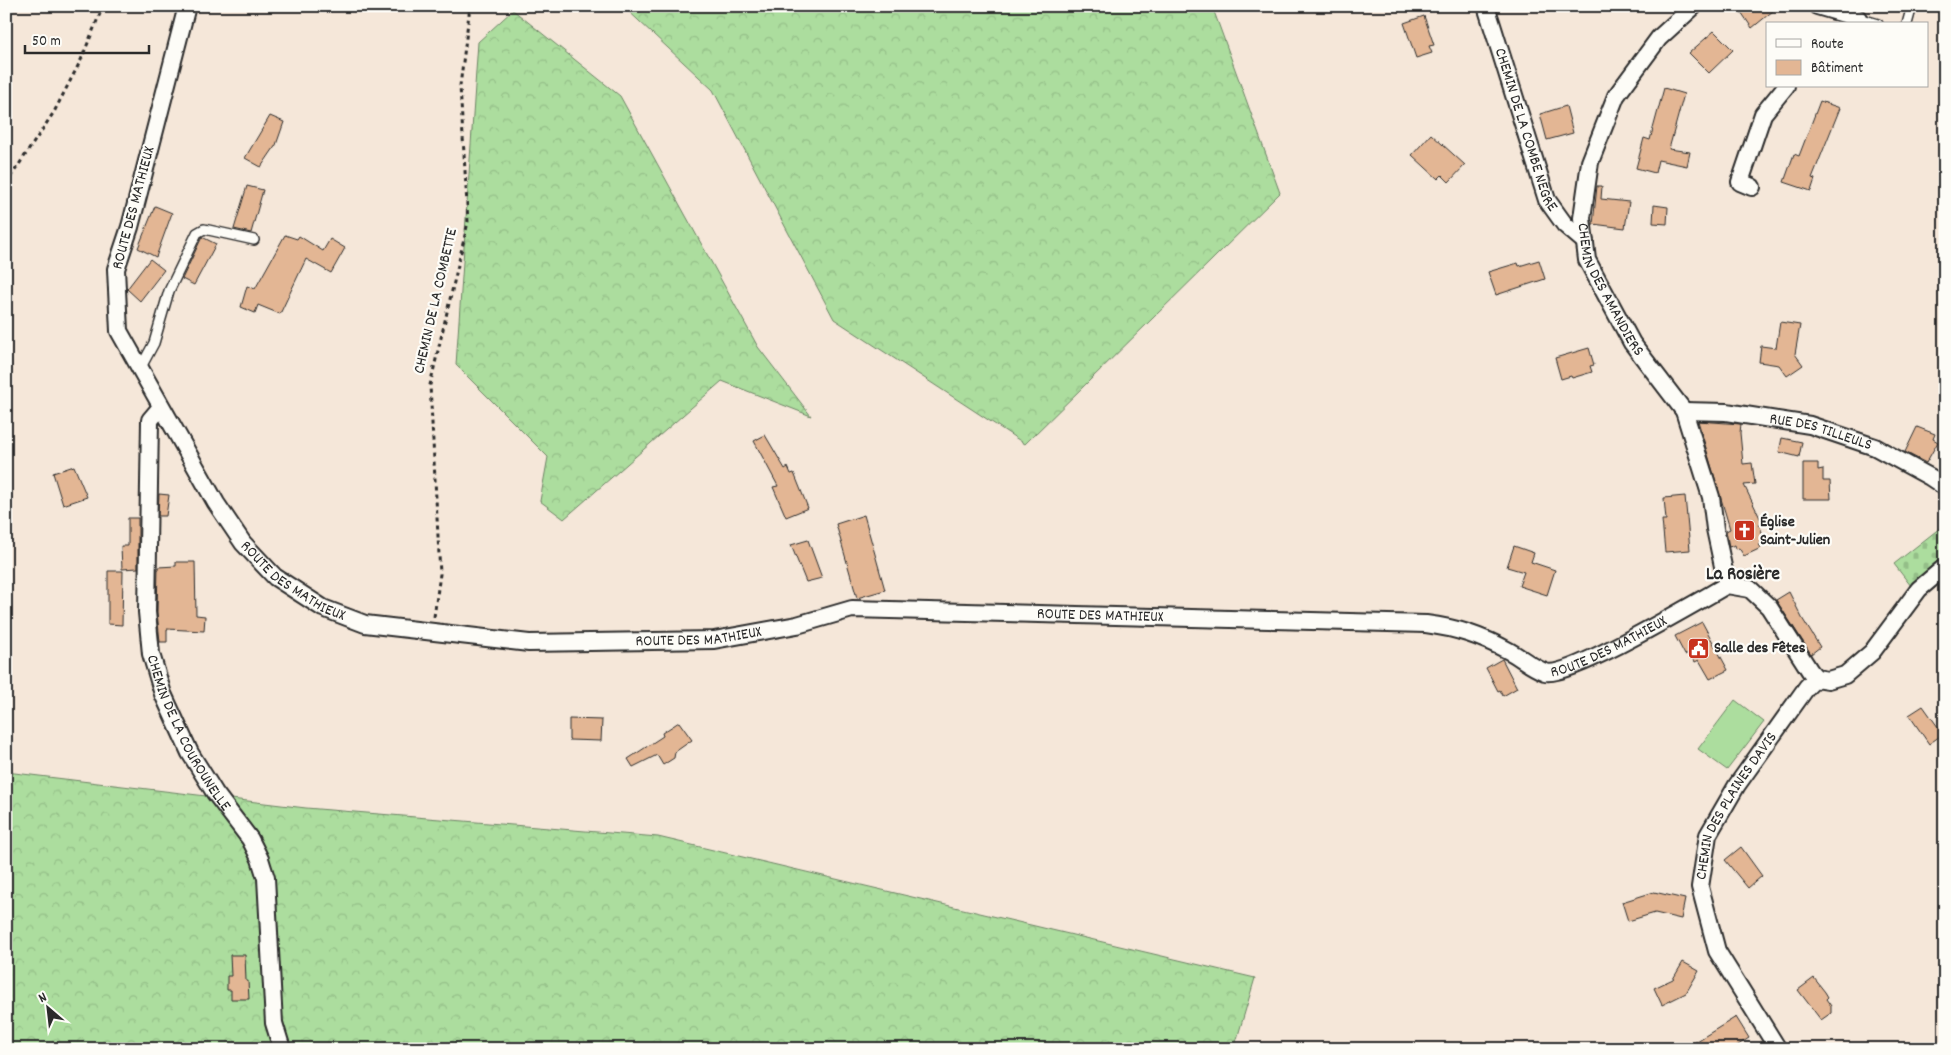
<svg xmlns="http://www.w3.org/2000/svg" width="1951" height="1055" font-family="Dekko,sans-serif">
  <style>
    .forest { fill: url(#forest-crowns); stroke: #6c8464 }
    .cemetery { fill: url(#cemetery-stones); stroke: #6c8464 }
    .garden { fill: #acdd9e; stroke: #6c8464 }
    .building { fill: #e3b694; stroke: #2b2b2b }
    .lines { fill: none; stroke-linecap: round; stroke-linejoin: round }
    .service-casing { stroke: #2b2b2b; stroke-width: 12 }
    .minor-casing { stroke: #2b2b2b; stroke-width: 20 }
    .path { stroke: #2b2b2b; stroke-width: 3; stroke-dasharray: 4 4; stroke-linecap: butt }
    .service { stroke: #fdfcf7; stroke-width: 9 }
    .minor { stroke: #fdfcf7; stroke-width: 16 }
    .labels { text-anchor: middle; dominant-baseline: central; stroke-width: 4.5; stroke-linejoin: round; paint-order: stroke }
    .street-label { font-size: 16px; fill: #2b2b2b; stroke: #fdfcf7 }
    .poi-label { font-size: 16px; font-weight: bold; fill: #2b2b2b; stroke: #fdfcf7; text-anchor: start }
    .quarter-label { font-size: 19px; font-weight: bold; fill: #2b2b2b; stroke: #fdfcf7 }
  </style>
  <defs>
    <pattern id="forest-crowns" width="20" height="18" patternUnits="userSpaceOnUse" patternTransform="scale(1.25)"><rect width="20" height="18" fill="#acdd9e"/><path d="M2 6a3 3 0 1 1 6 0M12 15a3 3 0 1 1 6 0" fill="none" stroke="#94be88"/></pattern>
    <pattern id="cemetery-stones" width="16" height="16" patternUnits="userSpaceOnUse" patternTransform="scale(1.25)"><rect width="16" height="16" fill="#acdd9e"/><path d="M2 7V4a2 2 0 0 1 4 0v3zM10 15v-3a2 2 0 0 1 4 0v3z" fill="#94be88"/></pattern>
  </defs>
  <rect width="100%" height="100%" fill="#f5e7d9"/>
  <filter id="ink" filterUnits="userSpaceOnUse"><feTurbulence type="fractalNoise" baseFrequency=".02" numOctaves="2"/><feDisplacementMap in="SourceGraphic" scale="10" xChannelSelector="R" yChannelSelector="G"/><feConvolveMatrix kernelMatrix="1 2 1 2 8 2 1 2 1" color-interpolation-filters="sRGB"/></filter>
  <g filter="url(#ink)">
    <path class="forest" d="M623 6H1212L1280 193 1025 444 834 319 713 90Z
      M513 10 620 96 758 347 811 416 722 381 564 519 540 501 548 457 456 365 478 42Z
      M6 772 306 808 658 837 1255 978 1234 1049H6Z"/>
    <path class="cemetery" d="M1945 524V556L1911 586 1894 564Z"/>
    <path class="garden" d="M1735 700 1764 722 1727 770 1698 749Z"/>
    <path class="building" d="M1737 6H1779L1752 28Z
      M1424 16 1434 45 1429 46 1432 53 1416 58 1404 23Z
      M1714 31 1733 50 1709 73 1689 53Z
      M1664 88 1684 94 1669 149 1690 152 1687 166 1658 160 1655 173 1636 168 1644 138 1650 140Z
      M1820 101 1840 108 1812 178 1815 179 1811 191 1784 182 1794 154 1799 156Z
      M1566 106 1573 133 1547 140 1540 114Z
      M270 116 284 122 276 145 261 167 245 158Z
      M1431 134 1465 165 1449 182 1442 175 1438 179 1412 155Z
      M247 186 263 190 251 233 234 229Z
      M1597 186H1602L1601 199 1629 202 1625 228 1593 224Z
      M1654 205 1668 207 1667 224 1653 223Z
      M155 206 172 213 156 257 138 248Z
      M285 235 297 239 299 236 323 251 330 239 345 248 331 273 306 259 280 314 258 305 255 313 241 307 247 286 255 289Z
      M202 237 216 244 194 285 182 279Z
      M150 259 164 270 140 301 127 289Z
      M1539 260 1545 279 1496 295 1488 272 1518 263 1519 266Z
      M1780 322 1800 325 1795 354 1803 365 1787 376 1779 365 1759 362 1761 346 1776 348Z
      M1589 348 1594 365 1590 366 1592 372 1572 378 1571 376 1561 379 1555 358Z
      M1698 421 1741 424 1740 433 1743 464 1752 463 1755 484 1744 485 1762 522 1759 524 1765 541 1759 544 1761 548 1744 556 1739 548 1736 549 1735 545 1729 547 1726 531 1730 529Z
      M1917 427 1935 434 1933 439 1938 442 1926 463 1905 452Z
      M765 435 785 469 788 467 791 474 794 473 808 508 786 517 773 487 778 486 754 441Z
      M1782 438 1802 442 1799 457 1779 452Z
      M1803 463H1818V470L1823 469V481H1830L1831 499H1803Z
      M74 466 87 497 63 505 53 473Z
      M159 494 169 495 166 516H158Z
      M1685 496 1690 550 1665 552 1662 520H1666L1664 498Z
      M864 515 885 590 857 598 836 524Z
      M128 518H138V568L122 569 121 546H128Z
      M808 540 822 578 806 582 791 545Z
      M1514 546 1534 553 1531 562 1555 570 1547 595 1519 586 1524 572 1507 567Z
      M176 562H195L196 615 205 616 204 631 167 629V642H160L157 612 158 567 176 566Z
      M108 571H123L122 625 108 624Z
      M1789 592 1802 618 1820 647 1811 654 1776 600Z
      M1702 622 1728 670 1710 679 1699 660 1695 662 1690 652 1685 655 1675 636Z
      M1502 659 1517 688 1503 696 1500 690 1498 691 1486 668Z
      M1923 706 1943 734 1929 744 1909 715Z
      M569 719 602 720 601 741 569 740Z
      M679 722 692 740 675 752 674 758 663 765 657 755 633 767 628 759 663 736 662 733Z
      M1741 847 1762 876 1748 888 1725 860Z
      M1654 892 1685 899 1681 919 1655 913 1628 921 1622 902Z
      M230 955H245L246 981H248L249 999H231V990H227V976H231Z
      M1683 962 1699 971 1686 993 1662 1005 1654 988 1673 979Z
      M1814 978 1825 992 1828 997 1826 999 1831 1006V1013L1821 1020 1798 990Z
      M1736 1017 1749 1038 1732 1049H1684Z"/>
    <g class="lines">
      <defs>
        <path id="service" d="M1858 18 1878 24
          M1907 24 1912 6
          M140 369 154 343 169 291 197 233 204 229 254 240"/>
        <g id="minor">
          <path id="s1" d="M187 6 130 227 116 269 119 331 216 503 243 543 275 577 323 608 365 624 529 643 714 640 797 625 852 609 1426 624C1457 628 1481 636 1509 651 1522 658 1531 667 1545 672 1568 679 1700 600 1727 585"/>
          <path id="s2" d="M1486 6 1547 200 1565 225 1585 242"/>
          <path id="s3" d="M1694 6 1659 38 1616 96 1590 162 1582 218 1587 260 1632 343 1684 411 1711 497 1715 529 1727 585"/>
          <path d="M1817 6 1858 18 1853 24"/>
          <path d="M1752 187 1740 182 1763 114 1786 86"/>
          <path id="s4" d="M161 407 150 420 147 612 151 654 163 694 190 753 215 793 250 839 260 859 266 878 274 1023 282 1049"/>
          <path id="s5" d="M1684 411 1726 412 1810 425 1875 447 1930 477 1945 487"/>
          <path d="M1727 585 1750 589 1769 607 1810 671 1816 678"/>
          <path d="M1816 678 1828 680 1845 675 1872 652 1919 589 1945 567"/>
          <path id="s6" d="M1778 1049 1717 951 1700 887 1708 835 1737 785 1807 687 1816 678"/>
        </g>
      </defs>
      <use href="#service" class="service-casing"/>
      <use href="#minor" class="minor-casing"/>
      <path class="path" d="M6 184 54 112 81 60 103 6
        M434 617 440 574 430 385 468 222 460 86 470 6"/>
      <use href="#service" class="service"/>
      <use href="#minor" class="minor"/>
    </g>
  </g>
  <defs>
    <symbol id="church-square" viewBox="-11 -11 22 22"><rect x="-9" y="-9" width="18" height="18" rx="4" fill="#c8321e" stroke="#fdfcf7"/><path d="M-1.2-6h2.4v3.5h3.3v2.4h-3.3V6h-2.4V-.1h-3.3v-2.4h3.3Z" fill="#fff"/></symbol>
    <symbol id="civic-square" viewBox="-11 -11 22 22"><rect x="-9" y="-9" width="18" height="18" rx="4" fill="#c8321e" stroke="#fdfcf7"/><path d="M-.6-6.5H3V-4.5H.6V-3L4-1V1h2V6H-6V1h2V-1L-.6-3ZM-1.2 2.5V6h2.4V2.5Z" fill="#fff"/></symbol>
  </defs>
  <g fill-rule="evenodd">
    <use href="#church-square" x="1732" y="518" width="25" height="25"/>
    <use href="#civic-square" x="1686" y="636" width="25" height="25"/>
  </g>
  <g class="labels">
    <g class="street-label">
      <text stroke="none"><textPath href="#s2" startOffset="130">CHEMIN DE LA COMBE NEGRE</textPath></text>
      <text transform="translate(134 208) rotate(-75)">ROUTE DES MATHIEUX</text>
      <text stroke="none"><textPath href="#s3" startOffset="325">CHEMIN DES AMANDIERS</textPath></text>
      <text transform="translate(436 301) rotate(-77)">CHEMIN DE LA COMBETTE</text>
      <text stroke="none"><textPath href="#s5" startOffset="139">RUE DES TILLEULS</textPath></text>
      <text stroke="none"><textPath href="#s1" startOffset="644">ROUTE DES MATHIEUX</textPath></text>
      <text stroke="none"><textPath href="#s1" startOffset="1469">ROUTE DES MATHIEUX</textPath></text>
      <text stroke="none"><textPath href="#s1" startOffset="1064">ROUTE DES MATHIEUX</textPath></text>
      <text stroke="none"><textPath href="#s1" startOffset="1994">ROUTE DES MATHIEUX</textPath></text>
      <text stroke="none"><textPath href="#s4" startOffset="339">CHEMIN DE LA COUROUNELLE</textPath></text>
      <text stroke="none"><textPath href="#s6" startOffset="272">CHEMIN DES PLAINES DAVIS</textPath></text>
    </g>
    <g class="poi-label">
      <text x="1760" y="522">Église<tspan x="1760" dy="18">Saint-Julien</tspan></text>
      <text x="1714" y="648">Salle des Fêtes</text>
    </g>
    <g class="quarter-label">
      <text x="1743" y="575">La Rosière</text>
    </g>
  </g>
  <rect width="1951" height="1055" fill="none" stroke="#fdfcf7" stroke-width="25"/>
  <rect x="12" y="12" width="1926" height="1030" fill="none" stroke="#2b2b2b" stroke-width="2" filter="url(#ink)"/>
  <rect x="1766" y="22" width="162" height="65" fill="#fdfcf7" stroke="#a9a8a5"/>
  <rect x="1776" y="39" width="25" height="8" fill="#fdfcf7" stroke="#a9a8a5"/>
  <text x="1811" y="48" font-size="15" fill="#2b2b2b">Route</text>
  <rect x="1776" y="60" width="25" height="15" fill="#e3b694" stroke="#a9a8a5"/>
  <text x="1811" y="72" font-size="15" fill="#2b2b2b">Bâtiment</text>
  <g transform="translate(48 1008) rotate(332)" stroke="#fdfcf7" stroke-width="4" paint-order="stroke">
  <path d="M0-4L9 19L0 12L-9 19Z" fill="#2b2b2b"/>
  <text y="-8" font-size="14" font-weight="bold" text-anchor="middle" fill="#2b2b2b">N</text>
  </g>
  <path d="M25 45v8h124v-8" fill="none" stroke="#2b2b2b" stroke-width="2.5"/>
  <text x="32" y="45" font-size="15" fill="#2b2b2b" stroke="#fdfcf7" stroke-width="4" paint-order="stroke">50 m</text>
</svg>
